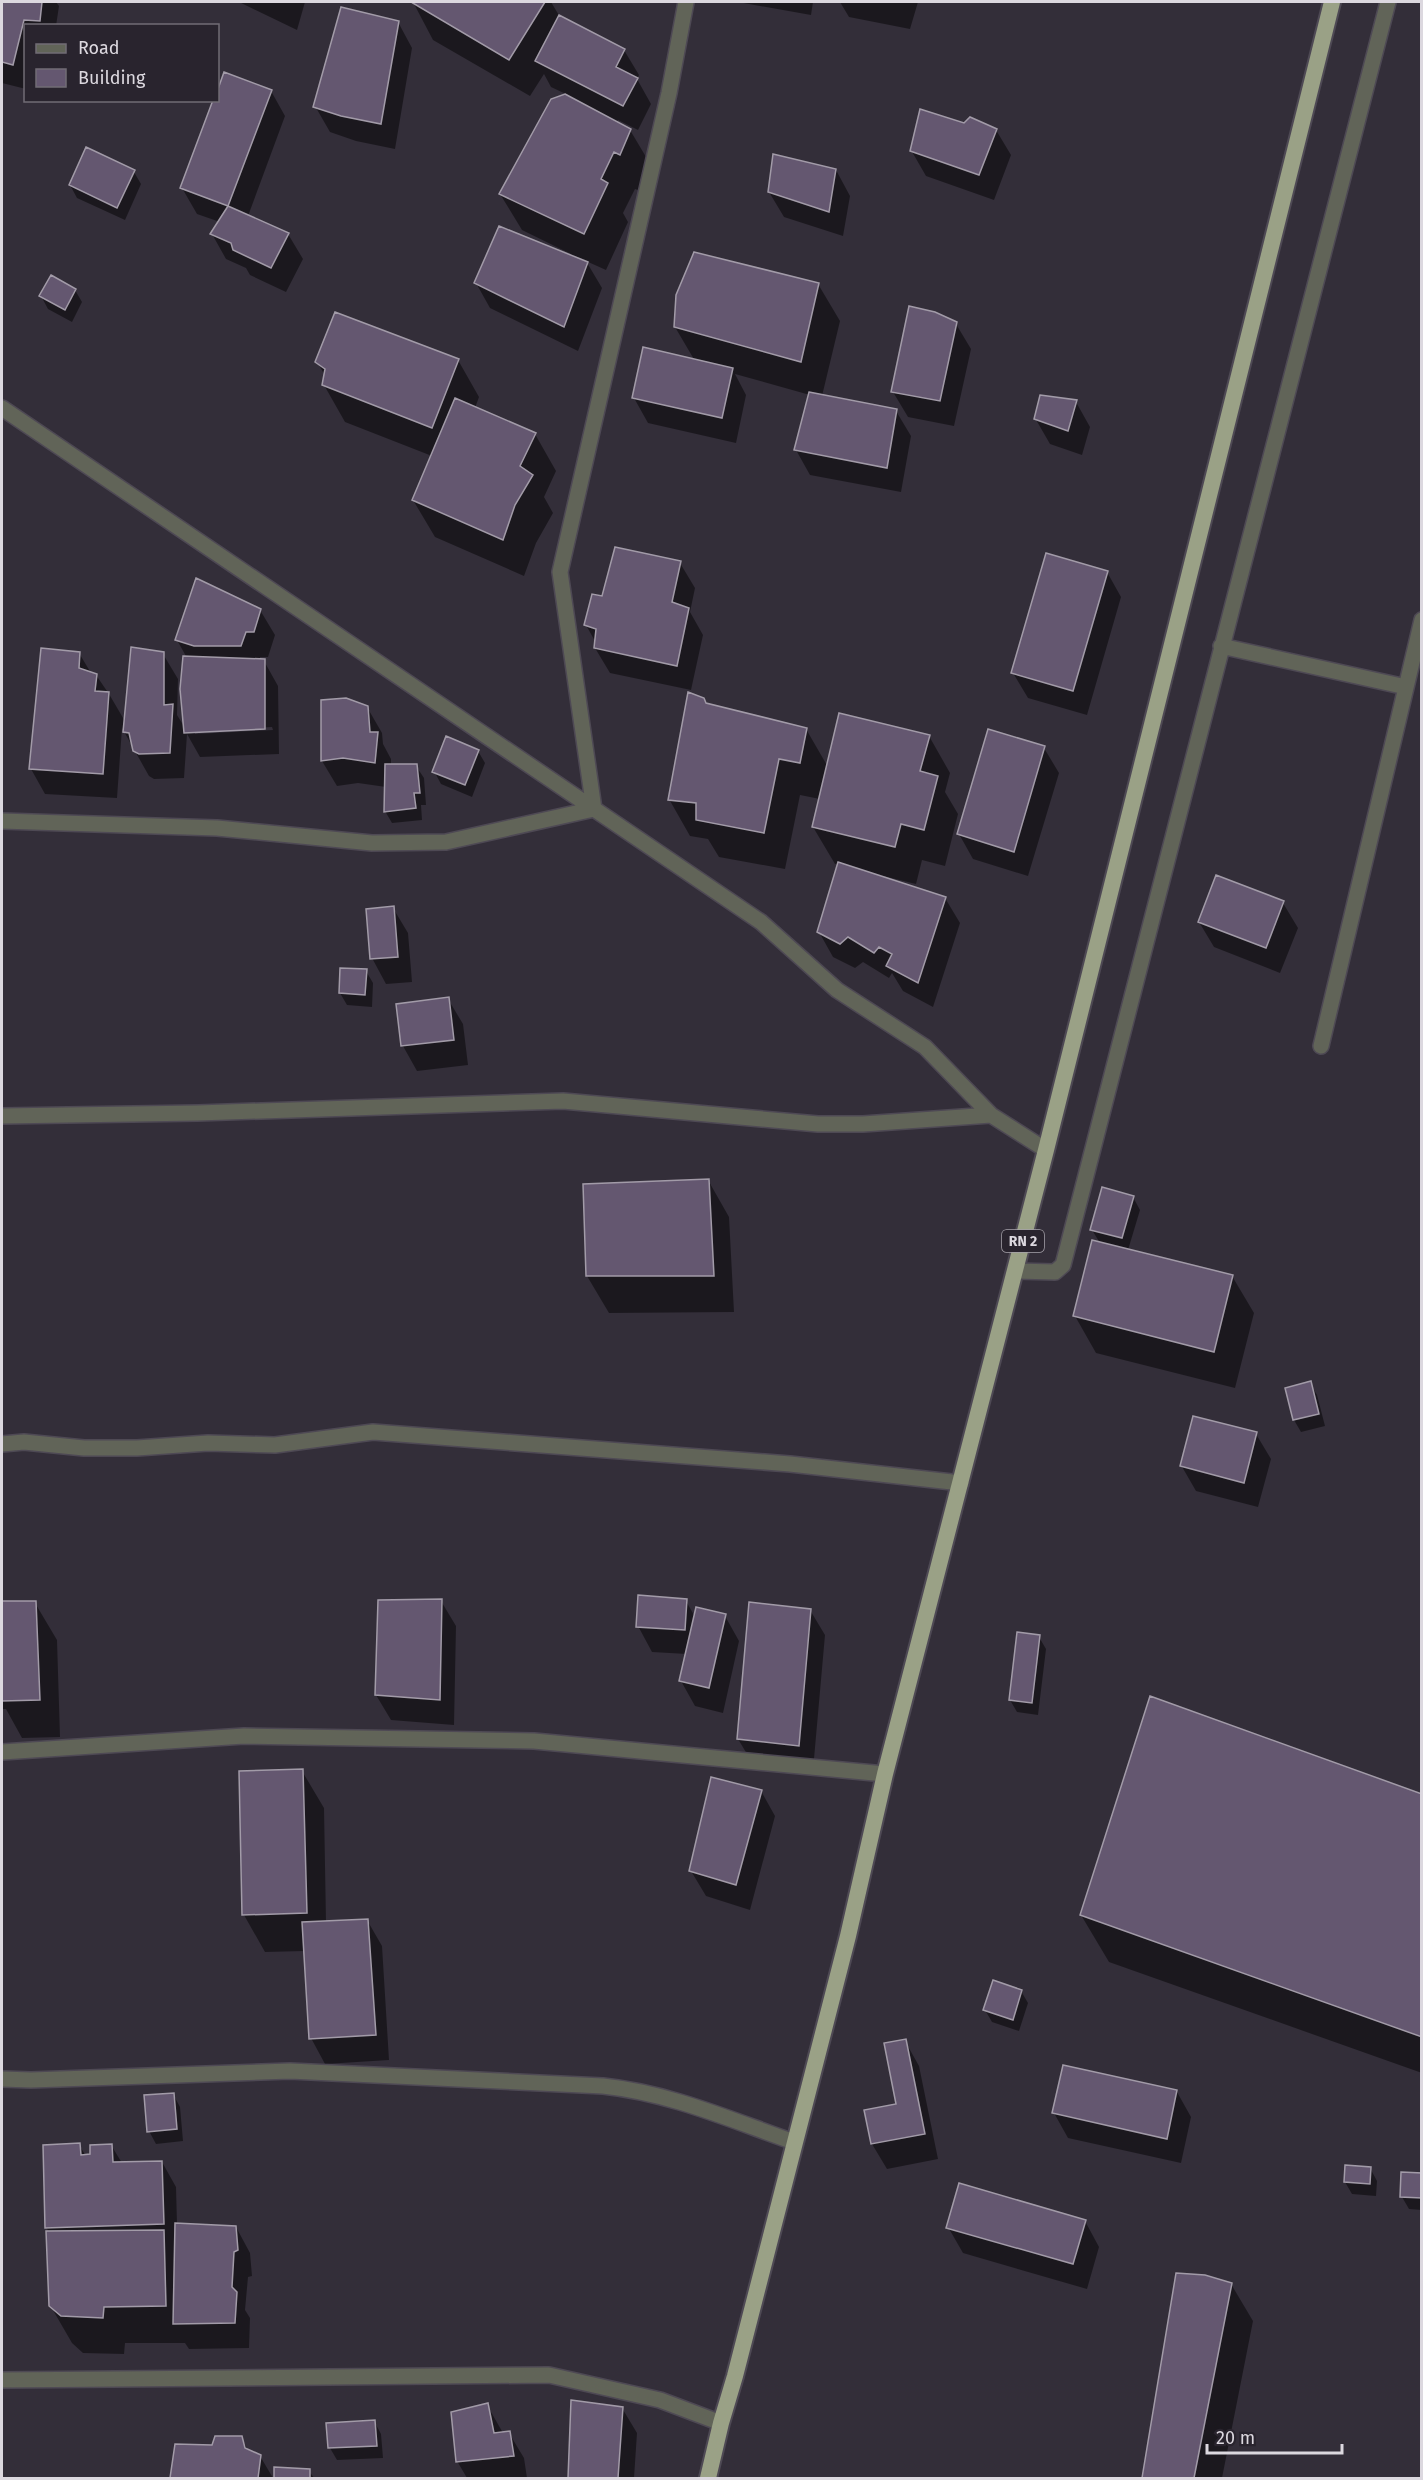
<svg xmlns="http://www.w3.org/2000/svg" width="1423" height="2480" font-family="'Fira Sans',sans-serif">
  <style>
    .shadow { fill: #0007; fill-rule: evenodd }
    .building { fill: #645770; stroke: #a29ba8; stroke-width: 1.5 }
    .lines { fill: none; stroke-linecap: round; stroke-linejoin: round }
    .minor-casing { stroke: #4e4954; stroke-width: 18 }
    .trunk-casing { stroke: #4e4954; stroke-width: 20 }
    .minor { stroke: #616458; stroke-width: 15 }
    .trunk { stroke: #9aa186; stroke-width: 16 }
    .labels { text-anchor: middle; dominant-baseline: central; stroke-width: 6; stroke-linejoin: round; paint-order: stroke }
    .shield { fill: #29242e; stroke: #a6a2aa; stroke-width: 1.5 }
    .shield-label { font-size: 14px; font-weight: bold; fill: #dcd8df }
  </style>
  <rect width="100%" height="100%" fill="#332e39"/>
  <path class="shadow" d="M2 2H56L59 6 56 26H26V89L2 83Z
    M239 2H305L297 30Z
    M413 2H551L560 17 624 50 639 75 637 79 651 104 638 130 618 120 616 123 630 130 652 167 641 191 635 189 623 213 628 222 606 270 586 261 602 288 578 351 490 308 476 283 570 256 571 254 522 230 500 194 553 100 568 95 551 87 544 74 530 96 433 40Z
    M738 2H813L811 15Z
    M840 2H918L910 29 849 17Z
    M398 22 412 48 395 149 356 141 330 132 315 106Z
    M225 74 271 91 285 116 248 216 288 234 303 259 286 292 250 275 246 268 226 259 212 234 220 222 197 214 182 188 218 100V93Z
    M964 125 996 130 1011 155 994 200 926 176 911 150Z
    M836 170 850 196 843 236 784 217 769 192Z
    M134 172 141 184 125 220 77 198 70 185Z
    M818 284 840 321 822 396 896 411 911 436 901 492 810 475 796 450 810 395 735 374 746 395 736 443 648 423 634 398 695 361 675 327Z
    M75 290 82 302 72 322 48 309 41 296Z
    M956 324 971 349 954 426 908 417 893 392Z
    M458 360 479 397 475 408 535 434 556 471 544 497 553 513 536 543 524 576 435 537 413 500 432 456 345 422 324 385 325 376 317 361Z
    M1076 402 1090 427 1082 455 1050 444 1035 418Z
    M680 563 695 588 690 612 703 635 691 690 610 673 595 648 596 643 586 625 603 598Z
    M1107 572 1121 597 1087 715 1028 698 1013 673Z
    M260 610 275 635 268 657H260L259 661H264L278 686 279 754 200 757 187 734 184 778 154 779 149 776 122 728 117 798 45 794 31 769 79 653 91 673 96 675 109 694 126 723 163 654 178 679 177 715 185 728 187 658 177 640ZM272 727 273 730 195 734V731Z
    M2 701 3 704 2 754Z
    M323 701 367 707 382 733 383 744 391 759V766H416L424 778 426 805H421L422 820 392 823 385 811 386 787 358 783 337 786 322 761Z
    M706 705 806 729 828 767 929 736 950 773 945 792 958 814 945 866 922 860 916 884 883 876V878L945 898 960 923 933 1007 903 991 892 973 889 978 863 962 855 968 833 957 819 932 839 865 835 864 813 827 820 799 800 795 785 869 719 857 708 839 690 836 669 799Z
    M1044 748 1059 773 1028 876 973 859 959 834Z
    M478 751 485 763 472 797 441 784 434 771Z
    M1283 903 1298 928 1280 973 1214 947 1199 922Z
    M393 908 408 933 412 982 386 984 372 958Z
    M366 971 373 983 372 1007 347 1005 340 993Z
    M448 999 463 1024 468 1065 417 1071 403 1046 398 1005Z
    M708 1180 729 1217 734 1312 609 1313 587 1276Z
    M1133 1197 1140 1210 1128 1250 1232 1276 1254 1313 1235 1388 1096 1353 1075 1316 1100 1243 1092 1230Z
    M1310 1383 1317 1395 1325 1426 1301 1432 1294 1420 1286 1389Z
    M1256 1434 1271 1459 1258 1507 1196 1491 1181 1465Z
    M441 1601 456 1626 454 1725 391 1720 376 1695Z
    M686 1601 695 1617 725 1616 739 1641 723 1713 695 1706 681 1681 687 1654 652 1652 638 1626Z
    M2 1602 35 1603 57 1640 60 1737 22 1738 6 1709H2Z
    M810 1610 825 1635 813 1770 753 1764 738 1739Z
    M1039 1637 1046 1649 1038 1715 1017 1712 1010 1700Z
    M302 1771 324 1808 326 1922 367 1920 382 1946 389 2060 325 2064 311 2038 305 1951 265 1952 244 1915Z
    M761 1791 775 1816 750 1910 706 1896 691 1871Z
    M1422 1796V2073L1109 1962 1081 1915Z
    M1021 1991 1028 2003 1019 2031 992 2022 985 2010Z
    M905 2041 919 2066 938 2159 887 2169 872 2144 898 2105Z
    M1177 2092 1191 2117 1181 2163 1068 2138 1054 2113Z
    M173 2094 180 2107 183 2141 156 2144 149 2131Z
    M79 2145 86 2156 111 2145 122 2163 162 2162 176 2187 177 2224 236 2227 250 2253 252 2276 248 2277 245 2310 250 2318 249 2348 189 2349 185 2343H125L124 2354 83 2353 72 2343 50 2305 49 2232 46 2227Z
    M1370 2168 1377 2181 1376 2196 1352 2194 1345 2182Z
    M1422 2174V2210L1409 2209 1402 2197Z
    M1085 2221 1099 2247 1087 2289 963 2253 948 2227Z
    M1177 2274 1231 2284 1253 2321 1222 2478H1143Z
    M572 2402 622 2408 637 2433 634 2478H569Z
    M487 2405 503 2433H509L524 2458 527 2478H467L457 2461Z
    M374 2421 381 2434 383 2458 337 2460 330 2448Z
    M241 2437 249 2452 260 2456 273 2478H171L176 2445 214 2446Z
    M276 2469 309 2471 314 2478H275Z"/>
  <path class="building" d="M2 2H42L40 21 24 20 13 65 2 62Z
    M411 2H545L509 60Z
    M341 7 399 21 381 124 341 116 313 107Z
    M559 15 625 49 616 67 638 78 623 106 535 61Z
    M224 72 272 90 228 206 180 188 213 100H218V89Z
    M565 94 631 129 620 155 614 152 601 179 608 183 584 234 499 194 551 99Z
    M920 109 964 123 970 117 997 129 979 175 910 151Z
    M86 147 135 170 117 208 69 185Z
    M773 154 836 169 829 212 768 192Z
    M228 206 289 233 271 268 233 250 231 243 210 234Z
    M499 226 588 262 564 327 474 283Z
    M694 252 819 283 801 362 674 327 676 295Z
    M51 275 76 289 65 310 39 296Z
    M909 306 935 312 957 322 940 401 891 392Z
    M335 312 459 359 432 428 322 385 325 369 315 362Z
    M643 347 733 368 722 418 632 398Z
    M809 392 897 409 887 468 794 450Z
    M1040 395 1077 400 1068 431 1034 419Z
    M455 398 536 433 520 466 533 475 515 505 503 540 412 500Z
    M615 547 681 561 672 602 689 608 677 666 594 648 596 629 584 625 592 594 602 596Z
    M1046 553 1108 571 1073 691 1011 673Z
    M196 578 261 609 254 632H246L241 646H194L175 640Z
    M131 647 164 652V705L173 704 170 753 139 754 133 751 129 733 123 732Z
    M41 648 80 652 79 668 97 674 95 691 109 692 103 774 29 769Z
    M183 656 265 659V729L184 733 180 689Z
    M688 692 704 698 706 703 807 728 800 763 779 759 764 833 696 820V803L668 800Z
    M346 698 368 706 370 732H378L375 763 343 758 321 761V700Z
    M839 713 930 735 920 771 938 776 924 830 901 824 895 847 812 827Z
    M988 729 1045 746 1014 852 957 834Z
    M446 736 479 750 465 785 432 772Z
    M385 764H417L420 793H414L416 808 384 812Z
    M838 862 946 897 918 983 886 966 892 954 879 947 874 953 848 937 840 944 817 932Z
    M1216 875 1284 901 1266 948 1198 922Z
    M394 906 398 957 370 959 366 909Z
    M340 968 367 969 365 995 339 993Z
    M449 997 454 1040 401 1046 396 1004Z
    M709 1179 714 1276H586L583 1184Z
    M1102 1187 1134 1196 1122 1238 1090 1230Z
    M1092 1240 1233 1275 1214 1352 1073 1316Z
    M1311 1381 1319 1414 1293 1420 1285 1388Z
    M1193 1416 1257 1432 1244 1483 1180 1466Z
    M638 1595 687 1599 685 1630 636 1627Z
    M442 1599 440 1700 375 1695 378 1600Z
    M2 1601H36L40 1700 2 1701Z
    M749 1602 811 1609 799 1746 737 1739Z
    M696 1607 726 1614 709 1688 679 1681Z
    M1017 1632 1040 1635 1032 1703 1009 1700Z
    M1150 1696 1422 1794V2037L1080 1915Z
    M303 1769 307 1913 242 1915 239 1771Z
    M711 1777 762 1790 736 1885 689 1871Z
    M368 1919 376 2035 309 2039 302 1922Z
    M993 1980 1022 1990 1013 2020 983 2010Z
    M906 2039 925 2134 871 2144 864 2110 896 2104 884 2043Z
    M1063 2065 1177 2090 1167 2139 1052 2113Z
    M174 2093 177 2129 147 2132 144 2095Z
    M80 2143 81 2155 90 2154V2145L112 2144 113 2162 162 2161 164 2224 45 2228 43 2145Z
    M1345 2165 1371 2167 1370 2184 1344 2182Z
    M1401 2172 1422 2173V2198L1400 2197Z
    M959 2183 1086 2220 1073 2264 946 2228Z
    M175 2223 236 2226 238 2250 234 2252 232 2287 237 2292 235 2323 173 2324Z
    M164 2230 166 2306 104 2307 103 2318 61 2316 49 2306 46 2231Z
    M1176 2273 1205 2275 1232 2283 1194 2478H1142Z
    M571 2400 623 2407 618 2478H568Z
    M488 2403 494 2433 510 2431 514 2456 456 2462 451 2412Z
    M375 2420 377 2446 328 2448 326 2423Z
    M215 2436H242L245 2448 261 2455 258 2478H170L175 2444 212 2445Z
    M274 2467 310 2469V2478H274Z"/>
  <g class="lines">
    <defs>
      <path id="minor" d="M2 408 761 922 837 990 925 1047 991 1115 1046 1150
        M1221 646 1406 687
        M2 821 217 828 372 843 446 842 594 809 560 572 669 93 686 2
        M1321 1046 1422 620
        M2 1116 198 1113 563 1101 818 1124H863L991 1115
        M1015 1271 1055 1272 1063 1265 1388 2
        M2 1444 24 1442 84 1448H137L208 1443 275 1445 373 1432 790 1464 961 1483
        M2 1752 244 1736 534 1741 885 1774
        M2 2079 31 2080 290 2071 603 2086C670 2093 731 2120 794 2142
        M2 2380 549 2375 660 2400 721 2423"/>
      <path id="trunk" d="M708 2478 721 2423 735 2376 848 1936 885 1774 1046 1150 1332 2"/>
    </defs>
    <use href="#minor" class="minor-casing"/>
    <use href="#trunk" class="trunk-casing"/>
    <use href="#minor" class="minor"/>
    <use href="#trunk" class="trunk"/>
  </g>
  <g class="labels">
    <rect class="shield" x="1002" y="1230" width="42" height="22" rx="4.5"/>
    <g class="shield-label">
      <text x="1023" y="1241">RN 2</text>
    </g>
  </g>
  <rect width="1423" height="2480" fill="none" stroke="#dcd8df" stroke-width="6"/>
  <rect x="24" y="24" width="195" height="78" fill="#29242e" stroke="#716c75" stroke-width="1.5"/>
  <rect x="36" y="44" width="30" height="9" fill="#616458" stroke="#716c75" stroke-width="1.5"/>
  <text x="78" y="54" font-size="18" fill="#dcd8df">Road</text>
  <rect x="36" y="69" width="30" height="18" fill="#645770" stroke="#716c75" stroke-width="1.5"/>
  <text x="78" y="84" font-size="18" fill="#dcd8df">Building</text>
  <path d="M1207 2444v9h135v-9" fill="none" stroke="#dcd8df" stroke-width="3"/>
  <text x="1216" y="2444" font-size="18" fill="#dcd8df" stroke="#29242e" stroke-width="4.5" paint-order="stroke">20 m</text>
</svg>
